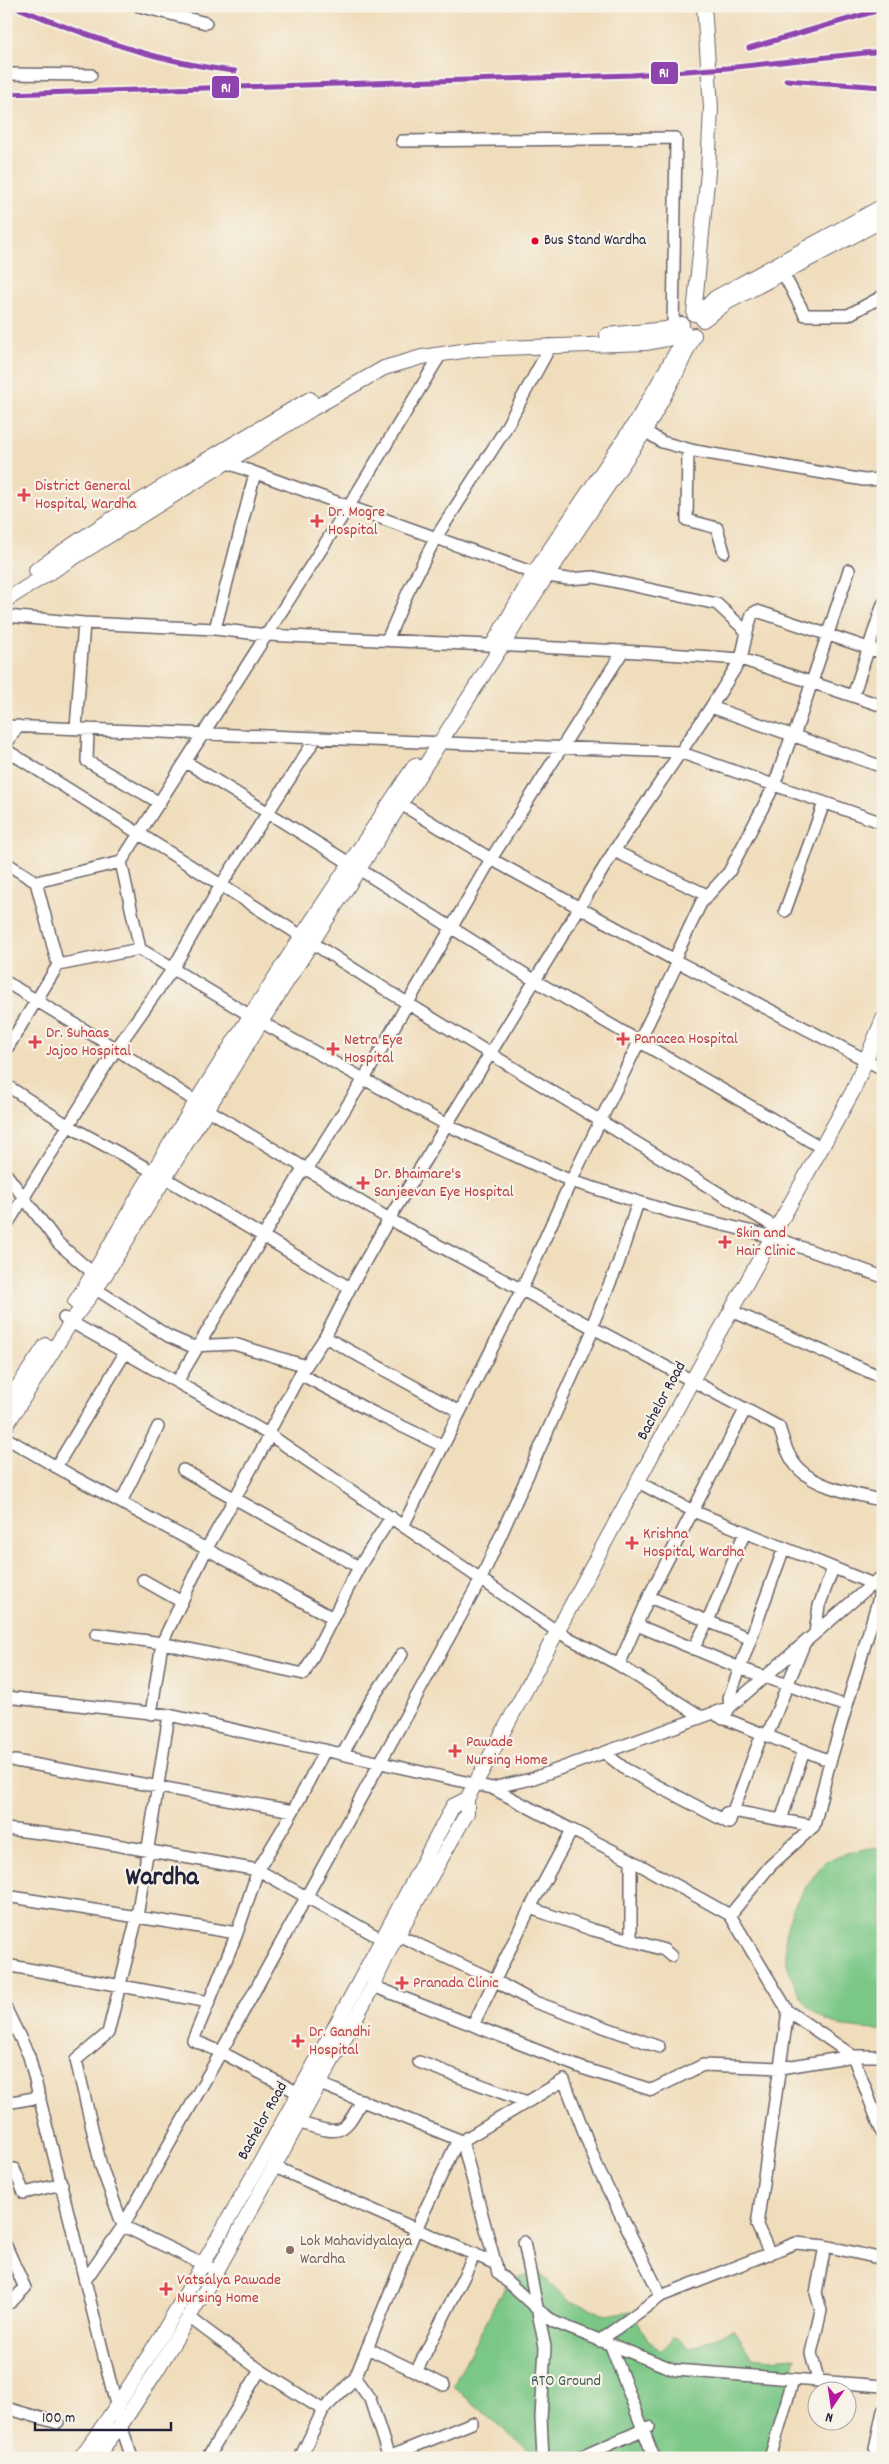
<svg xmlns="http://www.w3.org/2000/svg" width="889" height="2464" font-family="Dekko,sans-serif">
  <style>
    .green { fill: #7ac786; stroke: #4e7460 }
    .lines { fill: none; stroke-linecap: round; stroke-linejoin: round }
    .minor-casing { stroke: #6a6368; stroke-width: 14 }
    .major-casing { stroke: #6a6368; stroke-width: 16 }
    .minor { stroke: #fff; stroke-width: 11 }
    .major { stroke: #fff; stroke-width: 14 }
    .rail-1-casing { stroke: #f7f3e8; stroke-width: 9 }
    .rail-1 { stroke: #8e44ad; stroke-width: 5 }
    .bus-dot { fill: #e4002b; stroke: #f7f3e8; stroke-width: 2 }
    .health-dot { fill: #e0444e; stroke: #f7f3e8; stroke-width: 2 }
    .education-dot { fill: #8d6e63; stroke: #f7f3e8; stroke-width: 2 }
    .labels { text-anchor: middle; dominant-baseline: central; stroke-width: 4.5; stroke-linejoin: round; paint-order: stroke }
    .bus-label { font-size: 15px; fill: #22223b; stroke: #f7f3e8; text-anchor: start }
    .health-label { font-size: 16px; fill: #be3a42; stroke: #f7f3e8; text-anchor: start }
    .street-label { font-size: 16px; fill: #22223b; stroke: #f7f3e8 }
    .education-label { font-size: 16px; fill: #785e54; stroke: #f7f3e8; text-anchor: start }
    .park-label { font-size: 16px; fill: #415c55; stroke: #f7f3e8 }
    .town-label { font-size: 26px; font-weight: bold; fill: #22223b; stroke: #f7f3e8 }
    .line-badge { stroke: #f7f3e8; stroke-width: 2 }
    .badge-label { font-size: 14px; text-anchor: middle; font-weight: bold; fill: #fff }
  </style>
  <rect width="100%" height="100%" fill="#f7f3e8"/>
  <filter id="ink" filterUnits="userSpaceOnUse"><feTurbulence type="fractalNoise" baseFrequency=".02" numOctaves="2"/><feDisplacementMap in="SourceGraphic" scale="10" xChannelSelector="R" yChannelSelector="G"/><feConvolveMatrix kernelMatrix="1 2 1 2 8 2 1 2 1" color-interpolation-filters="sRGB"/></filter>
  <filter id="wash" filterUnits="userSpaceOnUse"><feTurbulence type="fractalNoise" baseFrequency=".0096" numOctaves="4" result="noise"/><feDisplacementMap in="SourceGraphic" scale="20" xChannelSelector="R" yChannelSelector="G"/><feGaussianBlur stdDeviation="1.12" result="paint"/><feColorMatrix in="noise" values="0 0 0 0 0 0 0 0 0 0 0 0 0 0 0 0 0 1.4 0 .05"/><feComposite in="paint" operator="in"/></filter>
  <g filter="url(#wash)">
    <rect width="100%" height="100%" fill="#f0ddbc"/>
    <path class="green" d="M871 1848 883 1849V2030C862 2030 835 2028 817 2014 811 2010 804 2001 800 1994 776 1955 782 1917 810 1882 814 1876 819 1868 824 1864 838 1853 855 1851 871 1848Z
      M537 2271 568 2300 606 2315 631 2311 649 2341 661 2351 674 2336 690 2349 734 2329 752 2357 769 2359 796 2357 768 2458H537L453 2386 507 2281Z"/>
  </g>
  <g filter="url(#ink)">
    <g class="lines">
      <defs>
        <path id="minor" d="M139 6 206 23
          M6 74 91 75
          M402 141 675 138 676 141 673 328
          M783 273 805 315H848L883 296
          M645 431 662 442 695 451 864 480 883 479
          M688 449 687 520 717 528 724 552
          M225 462 534 573
          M6 616 84 623 215 629 267 635 623 651 741 659 883 706
          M215 629 255 473
          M747 632 752 614 757 611 883 653
          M387 640 408 592 435 539 503 433 551 345
          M853 696 883 604
          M711 707 883 767
          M6 726 679 752 883 823
          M76 728 84 623
          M88 729 87 761 160 803
          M794 736 849 570
          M316 738 221 885 407 1003 778 1229
          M6 744 18 726
          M6 750 221 885 172 970 116 1049 6 1226
          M186 762 359 869 534 980 822 1148
          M614 851 707 895
          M6 863 36 882 121 862
          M785 911 824 803
          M140 949 121 862 349 506 441 354
          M674 960 701 903 729 872 773 788 792 735
          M678 962 883 1069
          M58 965 140 949 261 1022 447 1125 571 1181 671 1212 773 1237 883 1277
          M6 982 116 1049 207 1109 389 1219 779 1427C784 1442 788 1458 799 1469 819 1489 857 1494 883 1501
          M6 1050 58 965 36 882
          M6 1085 69 1126 165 1178 350 1288 325 1337 460 1412 521 1291 571 1181 678 962 491 859 401 804
          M306 1171 364 1079 491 859 623 651
          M6 1174 58 1243 94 1274
          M350 1288 389 1219 614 851 711 707 741 659 747 632 717 604 594 577 568 579 547 576
          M96 1289 168 1336 191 1346 234 1344 306 1366 325 1337
          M732 1311 883 1378
          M64 1318 270 1435 558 1632 619 1665 651 1592 745 1410
          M591 1328 618 1264 638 1202
          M300 1374 374 1413 443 1446
          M177 1382 303 1169
          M268 1434 303 1369
          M6 1438 74 1477 333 1618
          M56 1467 125 1353
          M183 1470 359 1567
          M638 1482 693 1511 873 1584 876 1587
          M121 1502 158 1427
          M403 1526 460 1412
          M143 1580 182 1602
          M649 1597 751 1639
          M637 1625 740 1668 846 1706
          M815 1633 819 1606 833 1568
          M96 1634 162 1643 304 1674 359 1567 391 1517
          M693 1649 708 1621 745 1532
          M619 1665 702 1717
          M6 1697 169 1715 492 1788 531 1779 730 1707 877 1580 883 1578
          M151 1714 162 1643 207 1548 270 1435
          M718 1716 830 1761
          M723 1719 730 1707 729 1698 784 1548
          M767 1736 804 1644
          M605 1753 625 1769 729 1823 733 1811 814 1826 828 1769 883 1584
          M343 1754 370 1702 402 1654
          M15 1761 293 1811 325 1750
          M726 1813 733 1811 762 1734
          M781 1820 804 1750
          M6 1829 65 1836 258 1870 389 1943
          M572 1830 631 1860 730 1915 788 2011 757 2225 770 2254
          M6 1896 237 1933 209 2002 6 1965
          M530 1908 593 1930 631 1940V1860
          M730 1915 770 1866 814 1826
          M237 1933 258 1870 293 1811
          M398 1935 494 1980 532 2001 659 2047
          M631 1940 664 1950 671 1956
          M373 1986 582 2068 652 2090 703 2065 780 2068 853 2056H883
          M209 2002 193 2040 221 2052 306 2097
          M6 2009 29 2056 121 2425 132 2458
          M788 2011 853 2056 883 2135
          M473 2025 530 1908 572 1830 492 1788
          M419 2062 527 2102
          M320 2084 462 2141 498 2273 538 2310 554 2322 675 2370 883 2386
          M6 2103 40 2097
          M300 2123C339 2134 342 2138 362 2100
          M458 2140 416 2229 496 2264
          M462 2141 564 2080 599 2171 661 2296
          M275 2167 416 2229 355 2378 370 2399 389 2458
          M6 2170 14 2169 24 2193 62 2184
          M524 2242 545 2347 541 2418 543 2458
          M6 2246 25 2288 11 2302 6 2303
          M217 2271 123 2226 221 2052 481 1579 593 1330
          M86 2279 123 2226 101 2166 76 2060 108 2033 137 1917 169 1715
          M190 2318 260 2370 323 2410 300 2458
          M599 2341 661 2296 796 2243 825 2246 883 2259
          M611 2346 654 2458
          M367 2348 444 2385
          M416 2372 475 2254
          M818 2380 811 2353 821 2311 816 2293 825 2246
          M6 2408 58 2423
          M323 2410 355 2378
          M875 2448 883 2411
          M388 2457 472 2423
          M207 2458 260 2370
          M579 2458 649 2427
          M770 2458 793 2380"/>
        <path id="major" d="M694 314 708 172 711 107 704 6
          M698 315 715 298 883 206
          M703 320 728 302 883 220
          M607 335 666 329 682 324
          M36 570C124 508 217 453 310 399
          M6 600 312 409 384 368 422 357 476 349 647 343 673 338 684 331
          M493 644 534 573 639 417 682 342
          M75 1302C103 1260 126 1215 153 1172 236 1034 326 899 415 765
          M6 1404 46 1345
          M6 1426 71 1322 102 1280 261 1022 546 577 645 431 675 376 694 335
          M80 2458C144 2371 197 2275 250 2181 319 2057 387 1931 453 1806L467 1799
          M95 2458 121 2425 155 2373 217 2271 373 1986 392 1945 467 1813V1799L688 1388 853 1091 883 1019"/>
      </defs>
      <use href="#minor" class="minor-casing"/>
      <use href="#major" class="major-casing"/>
      <use href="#minor" class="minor"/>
      <use href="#major" class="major"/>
      <defs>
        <path id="rail-1" d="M13 6C84 35 159 63 235 71
          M749 48 883 9
          M786 80 883 87
          M6 94 632 75 727 68 883 51"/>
      </defs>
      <use href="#rail-1" class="rail-1-casing"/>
      <use href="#rail-1" class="rail-1"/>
    </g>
  </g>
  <circle class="bus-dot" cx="535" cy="241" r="4.5"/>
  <g class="health-dot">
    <path d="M21.5 487.5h5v5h5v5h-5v5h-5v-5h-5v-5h5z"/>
    <path d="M314.5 513.5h5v5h5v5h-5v5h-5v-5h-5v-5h5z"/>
    <path d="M620.5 1031.5h5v5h5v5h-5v5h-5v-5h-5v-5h5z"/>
    <path d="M32.5 1034.5h5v5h5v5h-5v5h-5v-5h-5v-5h5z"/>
    <path d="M330.5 1041.5h5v5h5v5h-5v5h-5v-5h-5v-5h5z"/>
    <path d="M360.5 1175.5h5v5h5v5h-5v5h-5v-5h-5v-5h5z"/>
    <path d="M722.5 1234.5h5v5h5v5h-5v5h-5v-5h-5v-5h5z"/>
    <path d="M629.5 1535.5h5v5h5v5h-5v5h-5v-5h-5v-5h5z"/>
    <path d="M452.5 1743.5h5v5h5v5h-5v5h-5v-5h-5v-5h5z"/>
    <path d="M399.5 1975.5h5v5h5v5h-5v5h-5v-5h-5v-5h5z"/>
    <path d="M295.5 2033.5h5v5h5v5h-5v5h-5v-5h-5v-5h5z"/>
    <path d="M163.5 2281.5h5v5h5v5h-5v5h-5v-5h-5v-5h5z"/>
  </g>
  <circle class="education-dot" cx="290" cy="2250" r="5"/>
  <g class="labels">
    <g class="bus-label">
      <text x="544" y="241">Bus Stand Wardha</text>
    </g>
    <g class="health-label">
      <text x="35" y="486">District General<tspan x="35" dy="18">Hospital, Wardha</tspan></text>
      <text x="328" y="512">Dr. Mogre<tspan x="328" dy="18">Hospital</tspan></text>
      <text x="46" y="1033">Dr. Suhaas<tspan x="46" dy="18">Jajoo Hospital</tspan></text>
      <text x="634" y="1039">Panacea Hospital</text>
      <text x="344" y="1040">Netra Eye<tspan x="344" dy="18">Hospital</tspan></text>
      <text x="374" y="1174">Dr. Bhaimare's<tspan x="374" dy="18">Sanjeevan Eye Hospital</tspan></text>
      <text x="736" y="1233">Skin and<tspan x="736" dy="18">Hair Clinic</tspan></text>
      <text x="643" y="1534">Krishna<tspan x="643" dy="18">Hospital, Wardha</tspan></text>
      <text x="466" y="1742">Pawade<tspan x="466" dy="18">Nursing Home</tspan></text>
      <text x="413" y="1983">Pranada Clinic</text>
      <text x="309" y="2032">Dr. Gandhi<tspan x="309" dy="18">Hospital</tspan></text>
      <text x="177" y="2280">Vatsalya Pawade<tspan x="177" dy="18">Nursing Home</tspan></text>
    </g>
    <g class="street-label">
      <text transform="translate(662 1401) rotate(-62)">Bachelor Road</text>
      <text transform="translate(263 2121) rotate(-61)">Bachelor Road</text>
    </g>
    <g class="education-label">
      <text x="300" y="2241">Lok Mahavidyalaya<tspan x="300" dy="18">Wardha</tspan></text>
    </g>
    <g class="park-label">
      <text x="566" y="2381">RTO Ground</text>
    </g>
    <g class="town-label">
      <text x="162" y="1878">Wardha</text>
    </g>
  </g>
  <g class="line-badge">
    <rect x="650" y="61" width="29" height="24" rx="5" fill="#8e44ad"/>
    <rect x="211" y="75" width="29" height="24" rx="5" fill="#8e44ad"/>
  </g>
  <g class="badge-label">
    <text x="664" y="77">R1</text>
    <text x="226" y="92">R1</text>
  </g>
  <rect width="889" height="2464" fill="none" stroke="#f7f3e8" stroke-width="25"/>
  <g transform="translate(832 2406) rotate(193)"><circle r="24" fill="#f7f3e8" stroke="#a29fa3"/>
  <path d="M0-4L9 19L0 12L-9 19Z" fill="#b5179e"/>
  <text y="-8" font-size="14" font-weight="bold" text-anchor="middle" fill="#22223b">N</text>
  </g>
  <path d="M35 2422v8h136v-8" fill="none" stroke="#22223b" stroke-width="2.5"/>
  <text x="42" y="2422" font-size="15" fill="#22223b" stroke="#f7f3e8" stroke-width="4" paint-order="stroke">100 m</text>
</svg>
